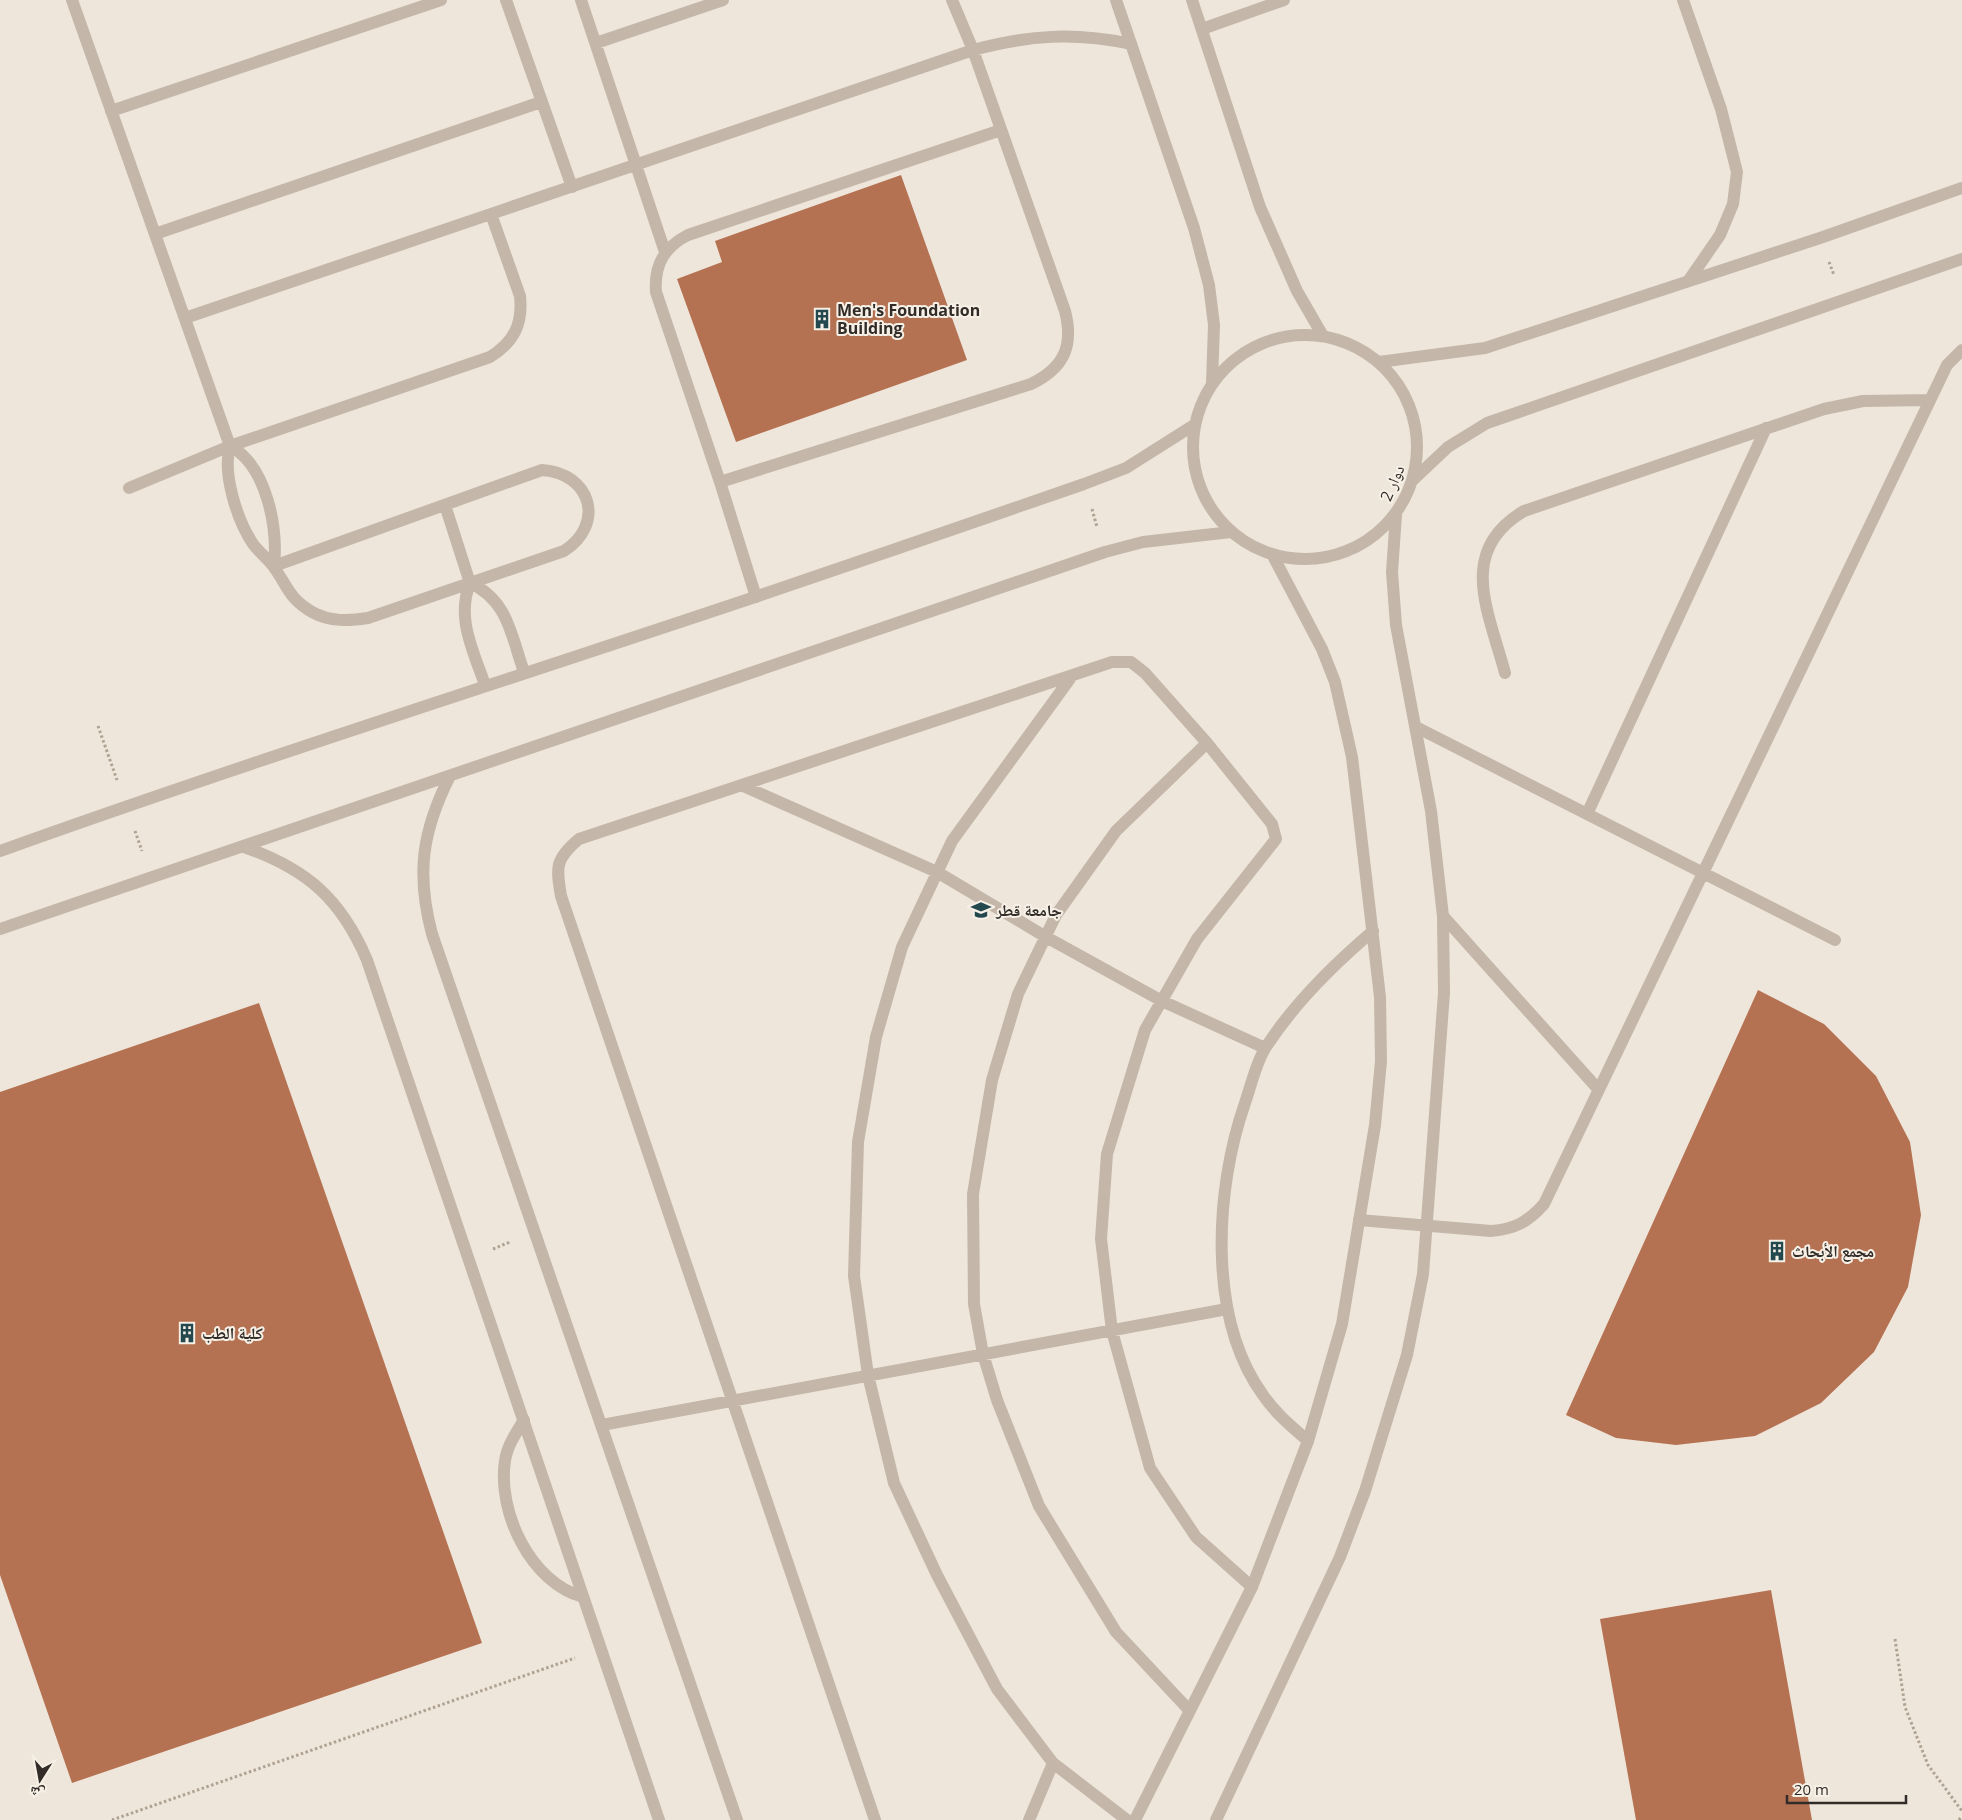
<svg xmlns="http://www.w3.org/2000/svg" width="1962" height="1820" font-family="'Open Sans','Noto Naskh Arabic',sans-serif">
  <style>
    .building { fill: #b57252 }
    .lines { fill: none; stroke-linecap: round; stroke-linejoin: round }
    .path { stroke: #b0a293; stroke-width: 3; stroke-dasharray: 2.5 2.5; stroke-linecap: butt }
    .lane { stroke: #c4b7a9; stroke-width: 12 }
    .street { stroke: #c4b7a9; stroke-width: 12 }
    .labels { text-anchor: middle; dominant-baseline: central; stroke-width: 4; stroke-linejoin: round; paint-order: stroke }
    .poi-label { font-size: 16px; font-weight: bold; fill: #322c28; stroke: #f6f0e7; text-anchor: start }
    .street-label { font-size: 16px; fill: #322c28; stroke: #f6f0e7 }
  </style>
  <rect width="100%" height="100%" fill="#eee6db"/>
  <path class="building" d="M901 175 967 360 736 442 677 279 722 262 715 241Z
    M1758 990 1824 1024 1876 1076 1910 1142 1921 1215 1908 1287 1874 1352 1821 1403 1755 1436 1676 1445 1616 1438 1566 1415Z
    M259 1003 482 1643 72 1783 0 1575V1092Z
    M1771 1590 1812 1820H1636L1600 1619Z"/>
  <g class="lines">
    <path class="path" d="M1829 262 1834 275
      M1092 509 1097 527
      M98 726 117 780
      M135 831 142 851
      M493 1249 510 1242
      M1895 1639 1905 1707 1928 1765 1962 1811
      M112 1820 575 1658
      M1959 1820 1962 1816"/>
    <path class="lane" d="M72 0 230 446C222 473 237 520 253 544 259 552 267 558 273 566 288 586 288 598 312 612 330 622 349 621 368 618L564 551C606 524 591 473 542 470L274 566
      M506 0 572 187
      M581 0 665 252
      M1683 0 1721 109 1737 172 1733 204 1720 235 1689 280
      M1202 29 1284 0
      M596 43 723 0
      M111 111 441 0
      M155 234 541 102
      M185 318 973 50C1029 35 1074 32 1131 44
      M230 446C267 466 278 528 274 566
      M720 482 1031 384C1064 368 1074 346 1065 311L973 50 952 0
      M129 488 230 446 490 357C514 342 523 324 520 296L491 214
      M445 505 470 583C456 618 473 650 485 685
      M470 583C508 600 511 635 524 672
      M756 597 720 482 656 292C654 265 664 247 688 235L1001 130
      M1505 673C1489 612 1456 551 1524 511L1824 409 1863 401 1929 400
      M1072 676 952 841 902 947 876 1037 858 1142 854 1276 868 1375 894 1483 937 1575 997 1689 1053 1763 1127 1820
      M1416 727 1835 940
      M741 785 937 872 1046 937 1162 1001 1265 1048
      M1587 814 1766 428
      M1443 916 1598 1089
      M1359 1220 1491 1231C1515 1229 1528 1222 1544 1204L1947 365 1962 350
      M524 1420C516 1433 507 1446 505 1461 497 1512 531 1583 583 1597
      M602 1425 1227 1309
      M1308 1441C1291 1426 1275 1413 1263 1395 1207 1318 1215 1189 1245 1103 1251 1086 1256 1062 1266 1047 1295 1002 1333 965 1373 931
      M1189 1710 1116 1632 1039 1506 997 1400 983 1354 974 1304 973 1194 992 1080 1018 994 1056 915 1116 831 1207 743
      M875 1820 561 896C556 867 555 859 579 839L1112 662H1131L1145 673 1207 743 1272 824 1276 839 1197 939 1145 1030 1107 1154 1101 1239 1112 1331 1150 1468 1196 1537 1252 1587
      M1029 1820 1053 1763"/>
    <path class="street" d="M1116 0 1194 228 1209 285 1214 325 1212 383
      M1192 0 1260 207 1297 291 1323 336
      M1193 447a112 112 0 1 1 224 0a112 112 0 1 1-224 0Z
      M1379 362 1485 348 1820 238 1962 188
      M1413 480 1448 447 1487 423 1962 259
      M450 776C422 831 416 874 432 934L737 1820
      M244 847C307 869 341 899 367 960L659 1820
      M0 851C251 761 505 681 758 596 867 559 975 522 1084 484L1126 468 1194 425
      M0 929 1105 552 1143 542 1231 532
      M1135 1820 1252 1587 1308 1441 1342 1324 1375 1125 1381 1061 1380 997 1352 757 1335 682 1322 649 1272 554
      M1216 1820 1340 1557 1365 1491 1407 1355 1423 1274 1444 993 1443 916 1431 811 1396 625 1392 572 1396 515"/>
  </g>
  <defs>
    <symbol id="building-bare" viewBox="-9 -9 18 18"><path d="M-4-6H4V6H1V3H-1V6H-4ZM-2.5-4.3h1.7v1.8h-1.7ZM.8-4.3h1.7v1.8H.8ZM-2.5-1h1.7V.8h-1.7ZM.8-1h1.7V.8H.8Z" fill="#23484e" stroke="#f6f0e7" stroke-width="2.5" paint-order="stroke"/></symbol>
    <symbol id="university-bare" viewBox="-9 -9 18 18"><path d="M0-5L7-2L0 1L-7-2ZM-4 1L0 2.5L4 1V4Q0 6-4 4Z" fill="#23484e" stroke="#f6f0e7" stroke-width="2.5" paint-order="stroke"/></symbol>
  </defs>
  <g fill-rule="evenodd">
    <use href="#building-bare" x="808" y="305" width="28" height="28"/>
    <use href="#university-bare" x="967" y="896" width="28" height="28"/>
    <use href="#building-bare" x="1763" y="1237" width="28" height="28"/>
    <use href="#building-bare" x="173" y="1319" width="28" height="28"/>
  </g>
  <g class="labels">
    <g class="poi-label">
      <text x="837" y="310">Men's Foundation<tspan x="837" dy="18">Building</tspan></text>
      <text x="996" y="910">جامعة قطر</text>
      <text x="1792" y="1251">مجمع الأبحاث</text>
      <text x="202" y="1333">كلية الطب</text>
    </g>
    <g class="street-label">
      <text transform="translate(1392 483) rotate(-67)">دوار 2</text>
    </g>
  </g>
  <g transform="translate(40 1780) rotate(191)" stroke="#f6f0e7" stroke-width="4" paint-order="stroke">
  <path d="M0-4L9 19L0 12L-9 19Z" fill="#322c28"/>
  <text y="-8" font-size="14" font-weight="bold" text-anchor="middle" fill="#322c28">ش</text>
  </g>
  <path d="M1787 1795v8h119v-8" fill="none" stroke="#322c28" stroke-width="2.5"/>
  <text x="1794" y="1795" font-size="15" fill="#322c28" stroke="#f6f0e7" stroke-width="4" paint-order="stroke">20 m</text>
</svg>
